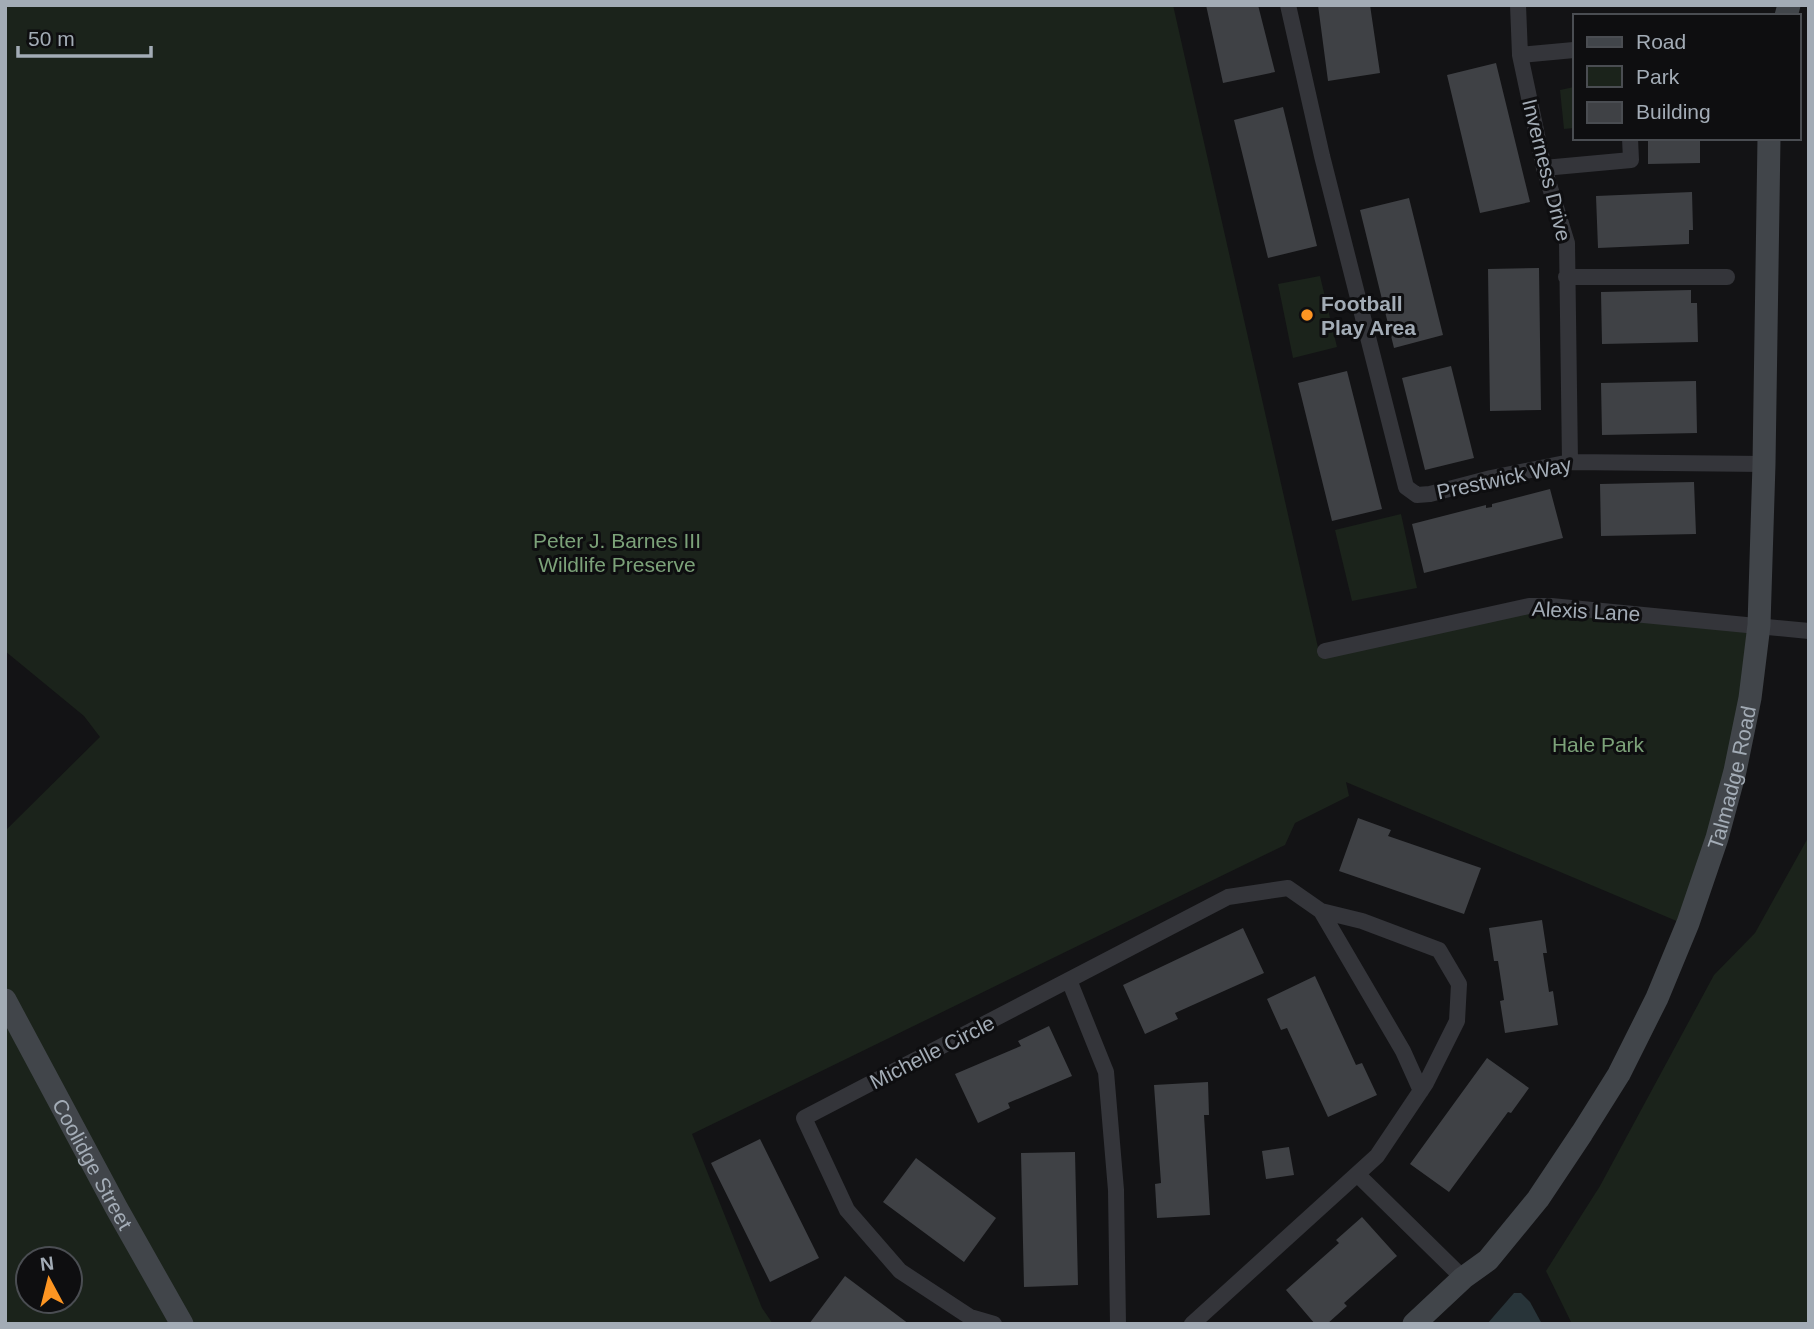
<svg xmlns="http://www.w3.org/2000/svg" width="1814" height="1329" font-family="Helvetica,sans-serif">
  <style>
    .green { fill: #1b231b; fill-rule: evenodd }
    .water { fill: #283439 }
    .building { fill: #3f4145 }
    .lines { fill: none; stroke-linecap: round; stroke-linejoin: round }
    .street { stroke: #34353a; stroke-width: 16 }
    .secondary { stroke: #41454a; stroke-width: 23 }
    .poi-dot { fill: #fd9522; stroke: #0e0e10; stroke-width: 2.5 }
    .labels { text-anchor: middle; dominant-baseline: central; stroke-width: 6; stroke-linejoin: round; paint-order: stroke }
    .street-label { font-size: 21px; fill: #a3acb6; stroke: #0e0e10 }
    .poi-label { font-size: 21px; font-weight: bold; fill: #a3acb6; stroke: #0e0e10; text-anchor: start }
    .park-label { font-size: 21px; fill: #7ca279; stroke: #0e0e10 }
  </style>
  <rect width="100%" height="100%" fill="#131315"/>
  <path class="green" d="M5 5H1173L1319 652 1504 610 1759 625 1729 769 1679 922 1346 782 1349 796 1295 823 1285 845 692 1134 762 1308 773 1324H5V831L100 737 84 716 5 651ZM28 1259H70V1301H28Z
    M1574 87V128L1564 129 1560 90Z
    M1320 276 1337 347 1293 358 1278 284Z
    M1401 514 1417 588 1352 601 1335 530Z
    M1809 836V1324H1572L1546 1271 1600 1186 1714 975 1755 933Z"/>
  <path class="water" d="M1514 1293H1521L1530 1302 1542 1324H1487Z"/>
  <path class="building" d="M1206 5H1258L1275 72 1223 83Z
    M1318 5H1370L1380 73 1328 81Z
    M1496 63 1530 202 1480 213 1447 75Z
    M1283 107 1317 246 1268 258 1234 120Z
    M1648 138H1700V163L1648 164Z
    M1692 192 1693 230H1689V244L1598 248 1596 196Z
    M1409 198 1443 335 1394 348 1360 210Z
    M1539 268 1541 410 1490 411 1488 269Z
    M1691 290V303H1697L1698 342 1602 344 1601 292Z
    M1451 366 1474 458 1425 470 1402 378Z
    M1347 371 1382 509 1332 521 1298 383Z
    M1696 381 1697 433 1602 435 1601 383Z
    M1694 482 1696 534 1601 536 1600 484Z
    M1550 489 1563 538 1424 573 1412 524 1486 505V508L1492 507V504Z
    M1358 818 1391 830 1388 836 1481 868 1464 914 1339 871Z
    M1542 920 1547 953H1543L1549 992 1553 991 1558 1025 1505 1033 1500 1001 1504 1000 1498 961H1494L1489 928Z
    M1243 928 1264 973 1175 1013 1178 1019 1145 1034 1123 985Z
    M1315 976 1356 1065 1362 1063 1377 1095 1328 1117 1287 1028 1281 1030 1267 999Z
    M1049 1026 1072 1076 1008 1103 1010 1108 978 1123 955 1074 1021 1046 1018 1041Z
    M1487 1058 1529 1088 1511 1113 1508 1112 1449 1192 1410 1164Z
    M1208 1082 1209 1115H1204L1210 1215 1157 1218 1155 1184 1161 1183 1154 1085Z
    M760 1139 819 1258 770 1282 711 1163Z
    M1289 1147 1294 1175 1266 1179 1262 1151Z
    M1075 1152 1078 1285 1024 1287 1021 1153Z
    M916 1158 996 1218 964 1262 883 1202Z
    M1362 1217 1397 1256 1344 1303 1347 1306 1327 1324H1315L1286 1290 1339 1243 1336 1240Z
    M845 1276 909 1324H809Z"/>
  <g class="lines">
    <path class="street" d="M1288 5 1322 156 1406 487 1417 495 1430 494 1491 478 1570 462 1764 464
      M1518 5 1520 55 1544 168 1567 243 1570 462
      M1520 55 1574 50
      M1544 168 1631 160 1630 138
      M1566 277H1727
      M1325 651 1529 606H1551L1809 631
      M1321 911 1403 1051 1421 1091
      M1069 980 1106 1072 1116 1190 1118 1324
      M1357 1174 1463 1278
      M994 1324 970 1317 900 1271 847 1210 804 1118 1228 897 1288 888 1321 911 1362 921 1439 950 1459 984 1457 1021 1426 1083 1377 1156 1192 1324"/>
    <g class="secondary">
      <path d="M1786 16 1789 5"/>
      <path id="s1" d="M5 1000 117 1209 182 1324"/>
      <path id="s2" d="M1414 1324 1463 1278 1488 1260 1538 1199 1582 1133 1619 1074 1657 998 1688 923 1717 838 1735 771 1750 698 1759 625 1764 464 1769 138"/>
    </g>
  </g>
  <circle class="poi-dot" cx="1307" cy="315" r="7"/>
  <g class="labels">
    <g class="street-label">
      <text transform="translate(1547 170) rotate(76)">Inverness Drive</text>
      <text transform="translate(1504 478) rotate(-12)">Prestwick Way</text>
      <text transform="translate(1586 611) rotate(3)">Alexis Lane</text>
      <text stroke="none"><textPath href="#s2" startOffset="644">Talmadge Road</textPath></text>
      <text transform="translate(932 1052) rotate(-27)">Michelle Circle</text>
      <text stroke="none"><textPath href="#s1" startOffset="186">Coolidge Street</textPath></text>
    </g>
    <g class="poi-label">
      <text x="1321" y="303">Football<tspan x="1321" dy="24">Play Area</tspan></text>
    </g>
    <g class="park-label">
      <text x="617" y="540">Peter J. Barnes III<tspan x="617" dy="24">Wildlife Preserve</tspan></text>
      <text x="1598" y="744">Hale Park</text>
    </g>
  </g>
  <rect width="1814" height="1329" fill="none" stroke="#a3acb6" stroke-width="14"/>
  <rect x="1573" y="14" width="228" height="126" fill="#0e0e10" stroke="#4a4d52" stroke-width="2"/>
  <rect x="1587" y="37" width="35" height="10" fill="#41454a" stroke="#4a4d52" stroke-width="2"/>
  <text x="1636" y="49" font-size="21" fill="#a3acb6">Road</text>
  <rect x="1587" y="66" width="35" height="21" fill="#1b231b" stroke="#4a4d52" stroke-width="2"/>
  <text x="1636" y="84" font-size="21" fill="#a3acb6">Park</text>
  <rect x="1587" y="102" width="35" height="21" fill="#3f4145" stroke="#4a4d52" stroke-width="2"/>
  <text x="1636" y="119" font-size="21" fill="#a3acb6">Building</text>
  <g transform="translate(49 1280) rotate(353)"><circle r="33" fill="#0e0e10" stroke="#4a4d52" stroke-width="2"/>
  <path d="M0-5L12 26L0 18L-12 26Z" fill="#fd9522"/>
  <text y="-10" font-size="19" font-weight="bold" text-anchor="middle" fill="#a3acb6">N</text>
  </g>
  <path d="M18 46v10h133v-10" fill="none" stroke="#a3acb6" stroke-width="3.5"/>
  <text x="28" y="46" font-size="21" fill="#a3acb6" stroke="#0e0e10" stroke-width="5" paint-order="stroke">50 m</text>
</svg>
